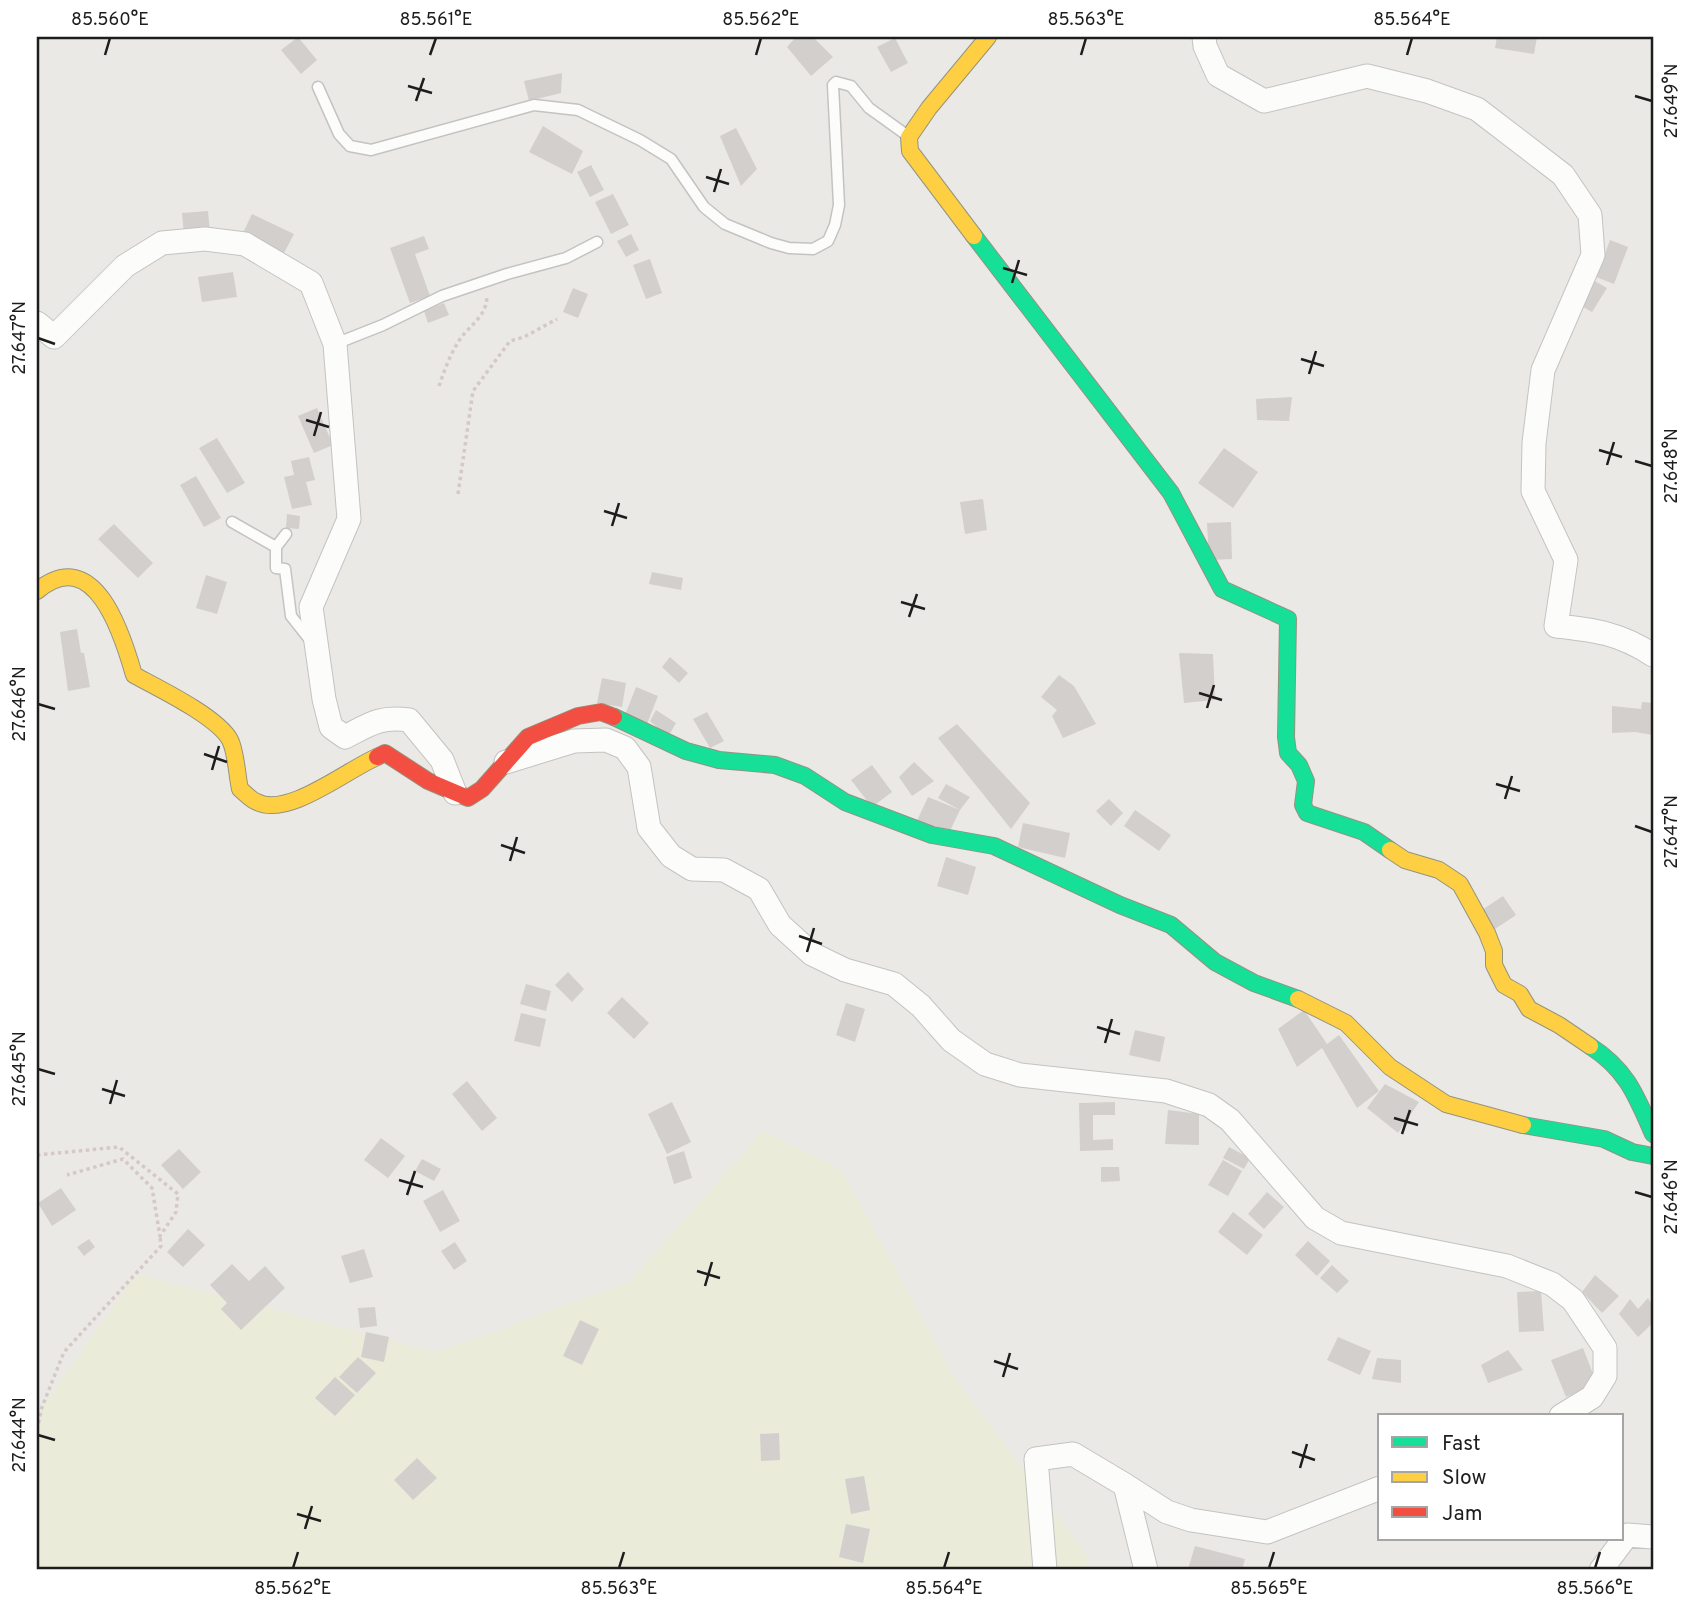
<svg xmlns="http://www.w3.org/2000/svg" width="1690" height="1607" font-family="Overpass,sans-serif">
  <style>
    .farmland { fill: #ebebd9 }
    .building { fill: #d2cfcd }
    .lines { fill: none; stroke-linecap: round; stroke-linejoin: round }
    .lane-casing { stroke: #c4c3c2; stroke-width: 13 }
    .street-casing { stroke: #c4c3c2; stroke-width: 25 }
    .fast-casing { stroke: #93937f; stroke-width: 18 }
    .slow-casing { stroke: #93937f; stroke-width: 18 }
    .jam-casing { stroke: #93937f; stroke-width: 18 }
    .path { stroke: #d5c8c6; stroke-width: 3.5; stroke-dasharray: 3.5 3.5; stroke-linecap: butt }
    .lane { stroke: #fcfcfb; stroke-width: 10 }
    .street { stroke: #fcfcfb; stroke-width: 23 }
    .fast { stroke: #16e098; stroke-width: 16 }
    .slow { stroke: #ffcf43; stroke-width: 16 }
    .jam { stroke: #f24e42; stroke-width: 16 }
    .ticks { fill: none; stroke: #1d1d1d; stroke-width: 2.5 }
    .neatline { fill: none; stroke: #1d1d1d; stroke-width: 2.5 }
    .ticks-label { font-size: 18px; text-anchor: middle; fill: #1d1d1d }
  </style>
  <rect width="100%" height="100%" fill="#ebe9e6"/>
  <path class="farmland" d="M763 1131 842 1170 952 1374 1089 1558 1084 1570H37V1430L42 1407 136 1274 437 1352 629 1282Z"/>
  <path class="building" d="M298 37 317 60 301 74 281 50Z
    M796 37H813L833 57 811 76 787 47Z
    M1497 37H1537L1534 54 1495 48Z
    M895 38 908 63 891 72 877 47Z
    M562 73 561 93 529 101 524 81Z
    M543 126 583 151 572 174 529 152Z
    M736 128 757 169 741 186 720 136Z
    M591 165 604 190 590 197 577 172Z
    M613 194 629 225 611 234 595 202Z
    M208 211 210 232 184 235 182 213Z
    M252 214 294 234 283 255 242 235Z
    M631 234 639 250 626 257 617 241Z
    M424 236 429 249 415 254 430 296 410 303 390 248Z
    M1610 240 1628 247 1614 284 1596 277Z
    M650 259 662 293 646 299 633 265Z
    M233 272 237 297 202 302 198 277Z
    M1591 279 1607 288 1592 312 1576 303Z
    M573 288 588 294 578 318 563 312Z
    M444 303 449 315 428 323 424 311Z
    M1292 397 1289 421 1257 420 1256 399Z
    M317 408 333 445 314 453 298 416Z
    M217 438 245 483 227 493 199 448Z
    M1224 448 1258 472 1233 508 1198 483Z
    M309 457 315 480 306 482 312 505 292 509 284 477 294 475 291 461Z
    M196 476 221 518 204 527 180 485Z
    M983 499 987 530 965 534 960 502Z
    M287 514 300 516 299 529 286 528Z
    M1231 522 1232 559 1209 560 1207 523Z
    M114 524 153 563 138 578 98 539Z
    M652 572 683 578 681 590 649 584Z
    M206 575 227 582 217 614 196 608Z
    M77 629 81 653H84L90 687 68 691 60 632Z
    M1179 653 1213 654 1215 700 1184 703Z
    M670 657 688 673 679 683 662 667Z
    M1059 675 1074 686 1096 724 1063 738 1052 716 1057 710 1041 697Z
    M602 678 626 683 622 707 597 703Z
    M636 687 658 696 647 724 625 715Z
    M1642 702 1653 703V735L1635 732 1612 733V706L1641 709Z
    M656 710 676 723 668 737 650 721Z
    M707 712 724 741 710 748 693 719Z
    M957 724 1030 803 1011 829 938 738Z
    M914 762 934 781 912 796 899 777Z
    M872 765 892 792 872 807 851 780Z
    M946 784 970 797 960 810 948 835 915 825 928 797 960 810 938 798Z
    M1109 799 1123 813 1111 826 1096 811Z
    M1135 810 1171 835 1159 851 1124 826Z
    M1023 823 1070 833 1065 858 1018 847Z
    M946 857 976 867 968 895 937 886Z
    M1503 896 1516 915 1495 929 1482 910Z
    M568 972 584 989 572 1002 555 985Z
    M526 984 551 991 546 1011 520 1004Z
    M622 997 649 1023 634 1039 607 1013Z
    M846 1003 865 1009 855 1042 836 1035Z
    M1304 1010 1327 1044 1339 1035 1379 1091 1357 1108 1322 1048 1297 1067 1278 1029Z
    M521 1013 546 1019 540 1047 514 1041Z
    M1135 1030 1165 1037 1160 1062 1129 1055Z
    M467 1081 497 1118 482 1131 452 1094Z
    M1385 1084 1419 1102 1398 1133 1367 1108Z
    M672 1102 691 1142 667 1154 648 1114Z
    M1115 1102V1115H1093V1140L1113 1139V1150L1080 1151 1079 1103Z
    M1168 1110 1199 1114V1145L1165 1144Z
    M381 1138 405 1156 388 1178 364 1160Z
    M1229 1147 1250 1158 1244 1169 1223 1158Z
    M179 1149 201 1172 183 1189 161 1165Z
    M684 1151 692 1178 674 1184 666 1157Z
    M422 1159 441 1169 434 1181 415 1171Z
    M1223 1160 1242 1171 1228 1196 1208 1185Z
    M1101 1167H1119L1120 1181 1101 1182Z
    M61 1188 76 1210 52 1226 38 1203Z
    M443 1190 460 1221 440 1232 423 1201Z
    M1267 1192 1284 1207 1264 1229 1248 1214Z
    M1233 1212 1263 1235 1247 1255 1218 1232Z
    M188 1229 205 1245 183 1267 167 1252Z
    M89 1239 95 1247 84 1256 77 1247Z
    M1308 1241 1330 1261 1317 1276 1295 1255Z
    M455 1242 467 1261 454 1270 441 1251Z
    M364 1249 373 1277 350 1283 341 1256Z
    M232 1264 249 1281 265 1266 285 1288 241 1330 221 1309 227 1303 210 1285Z
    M1332 1265 1349 1281 1337 1293 1320 1278Z
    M1595 1275 1619 1296 1602 1313 1582 1292Z
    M1541 1291 1544 1331 1519 1332 1517 1292Z
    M1648 1298 1653 1306V1323L1638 1337 1619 1314 1630 1299 1638 1309Z
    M375 1307 377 1326 360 1328 358 1308Z
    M580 1320 599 1329 582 1365 563 1356Z
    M366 1332 389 1337 384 1362 361 1357Z
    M1338 1337 1371 1351 1360 1375 1327 1360Z
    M1583 1348 1597 1384 1566 1397 1551 1360Z
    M1508 1350 1523 1370 1488 1383 1481 1365Z
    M358 1357 376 1373 357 1393 339 1377Z
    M1377 1358 1401 1360V1383L1372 1379Z
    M335 1377 355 1395 335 1416 315 1398Z
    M779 1433 780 1460 761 1461 760 1434Z
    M417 1458 437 1478 413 1500 394 1480Z
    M864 1476 870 1510 851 1514 845 1479Z
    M846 1524 870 1529 863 1563 839 1557Z
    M1195 1546 1245 1559 1242 1570 1188 1569Z"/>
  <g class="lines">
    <defs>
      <path id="lane" d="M318 87 339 134 350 146 371 150 534 105 578 110 640 140 671 159 704 207 725 224 771 243 789 248 813 249 828 241 835 225 839 205 833 85 836 82 851 86 869 108 908 136
        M335 344 383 325 442 296 507 274 566 258 597 242
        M232 522 276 547
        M286 534 276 547V568L285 569 291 616 310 640"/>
      <path id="street" d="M1204 37 1205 46 1218 75 1264 101 1367 76 1427 91 1477 109 1563 175 1590 215 1593 255 1543 370 1534 443 1533 491 1566 560 1556 626C1595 630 1619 633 1653 655
        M37 323 54 337 125 266 162 243 205 239 245 244 311 283 335 344 349 519 311 607 324 699 331 727 345 737C370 724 380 716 409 720L442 760 455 793
        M506 762 574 741 606 740 625 748 639 767 649 828 671 856 692 869 724 870 759 889 780 925 812 954 845 970 894 984 921 1006 951 1040 985 1064 1020 1075 1166 1091 1209 1105 1230 1120 1315 1218 1341 1233 1507 1266 1552 1284 1573 1300 1605 1348V1376L1592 1397 1561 1416
        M1125 1485 1167 1512 1191 1520 1267 1532 1380 1488
        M1045 1570 1036 1459 1073 1454 1125 1485 1146 1570
        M1601 1570 1627 1535 1653 1537"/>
      <path id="fast" d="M974 236 1171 493 1222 589 1288 619 1286 737 1288 753 1299 765 1306 781 1303 805 1307 813 1364 832 1390 850
        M614 717 686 751 719 760 775 765 805 776 845 802 932 835 994 846 1120 905 1171 925 1215 962 1254 983 1298 999
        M1590 1046C1627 1070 1636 1095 1653 1134
        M1523 1125 1604 1139 1632 1152 1653 1156"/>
      <path id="slow" d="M974 236 910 151 909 137 929 108 988 37
        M37 591C94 543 122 633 134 675 158 688 218 717 230 740 236 751 237 776 240 789 245 793 251 800 257 802 288 818 348 769 377 757
        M1390 850 1405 860 1439 870 1460 884 1487 933 1494 951V965L1504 985 1520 994 1529 1009 1559 1025 1590 1046
        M1298 999 1346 1023 1390 1067 1446 1104 1523 1125"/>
      <path id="jam" d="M377 757 385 753 428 781 468 798 482 789 528 737 578 716 601 712 614 717"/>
    </defs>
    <use href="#lane" class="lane-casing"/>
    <use href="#street" class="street-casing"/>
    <use href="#fast" class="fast-casing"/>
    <use href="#slow" class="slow-casing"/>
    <use href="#jam" class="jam-casing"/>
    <path class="path" d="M439 386C444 372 449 357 457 344 466 327 486 319 487 297
      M458 494 473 391 510 341 524 337 557 319
      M37 1155 119 1147 178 1194 176 1212 160 1236 152 1188 123 1159 67 1175
      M37 1430 42 1407 64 1352 161 1246 160 1236"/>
    <use href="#lane" class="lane"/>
    <use href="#street" class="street"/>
    <use href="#fast" class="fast"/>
    <use href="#slow" class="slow"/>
    <use href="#jam" class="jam"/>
  </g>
  <path class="ticks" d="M105 55 110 38M430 55 436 38M756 55 761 38M1081 55 1086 38M1407 55 1412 38M408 86 432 93M1635 96 1652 101M416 101 424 78M706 177 729 184M714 192 721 169M1003 268 1027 275M1012 283 1019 260M38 338 55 344M1301 359 1324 366M1309 374 1316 351M306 420 329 427M314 436 321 412M1599 450 1622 457M1635 461 1652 466M1607 465 1614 442M604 511 627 518M612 526 619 503M901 602 925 609M909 617 917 594M1199 693 1222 700M38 704 55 709M1207 708 1214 685M204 754 227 762M212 770 219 746M1496 784 1520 791M1505 799 1512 776M1635 826 1652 832M501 845 525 853M510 861 517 837M799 936 822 944M807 952 814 928M1097 1027 1120 1034M1105 1043 1112 1019M38 1069 55 1074M102 1089 125 1096M110 1104 117 1080M1394 1118 1418 1125M1402 1134 1410 1110M399 1180 423 1187M1635 1192 1652 1197M407 1195 415 1171M697 1271 720 1278M705 1286 712 1262M994 1361 1018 1369M1003 1377 1010 1353M38 1435 55 1440M1292 1452 1315 1460M1300 1468 1307 1444M297 1514 321 1521M305 1529 312 1506M293 1568 298 1552M619 1568 624 1552M944 1568 949 1552M1269 1568 1274 1552M1595 1568 1600 1552"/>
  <rect width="1690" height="1607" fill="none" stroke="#ffffff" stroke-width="77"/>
  <rect x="1378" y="1414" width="245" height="126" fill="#ffffff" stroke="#a5a5a5" stroke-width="2"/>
  <rect x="1392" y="1437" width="35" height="10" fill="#16e098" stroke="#a5a5a5" stroke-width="2"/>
  <text x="1442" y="1450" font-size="21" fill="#1d1d1d">Fast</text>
  <rect x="1392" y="1472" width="35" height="10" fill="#ffcf43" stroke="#a5a5a5" stroke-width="2"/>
  <text x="1442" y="1484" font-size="21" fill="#1d1d1d">Slow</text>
  <rect x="1392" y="1507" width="35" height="10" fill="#f24e42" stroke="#a5a5a5" stroke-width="2"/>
  <text x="1442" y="1520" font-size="21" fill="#1d1d1d">Jam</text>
  <rect x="38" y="38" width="1614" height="1530" class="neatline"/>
  <g class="ticks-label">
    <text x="110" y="25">85.560°E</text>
    <text x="436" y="25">85.561°E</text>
    <text x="761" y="25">85.562°E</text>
    <text x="1086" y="25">85.563°E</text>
    <text x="1412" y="25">85.564°E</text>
    <text transform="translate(1671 101) rotate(-90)" y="6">27.649°N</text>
    <text transform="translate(19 338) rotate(-90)" y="6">27.647°N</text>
    <text transform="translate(1671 466) rotate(-90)" y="6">27.648°N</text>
    <text transform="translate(19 704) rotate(-90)" y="6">27.646°N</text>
    <text transform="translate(1671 832) rotate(-90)" y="6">27.647°N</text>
    <text transform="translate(19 1069) rotate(-90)" y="6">27.645°N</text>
    <text transform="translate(1671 1197) rotate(-90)" y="6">27.646°N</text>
    <text transform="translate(19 1435) rotate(-90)" y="6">27.644°N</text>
    <text x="293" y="1594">85.562°E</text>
    <text x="619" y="1594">85.563°E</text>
    <text x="944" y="1594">85.564°E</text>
    <text x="1269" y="1594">85.565°E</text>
    <text x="1595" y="1594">85.566°E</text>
  </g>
</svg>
